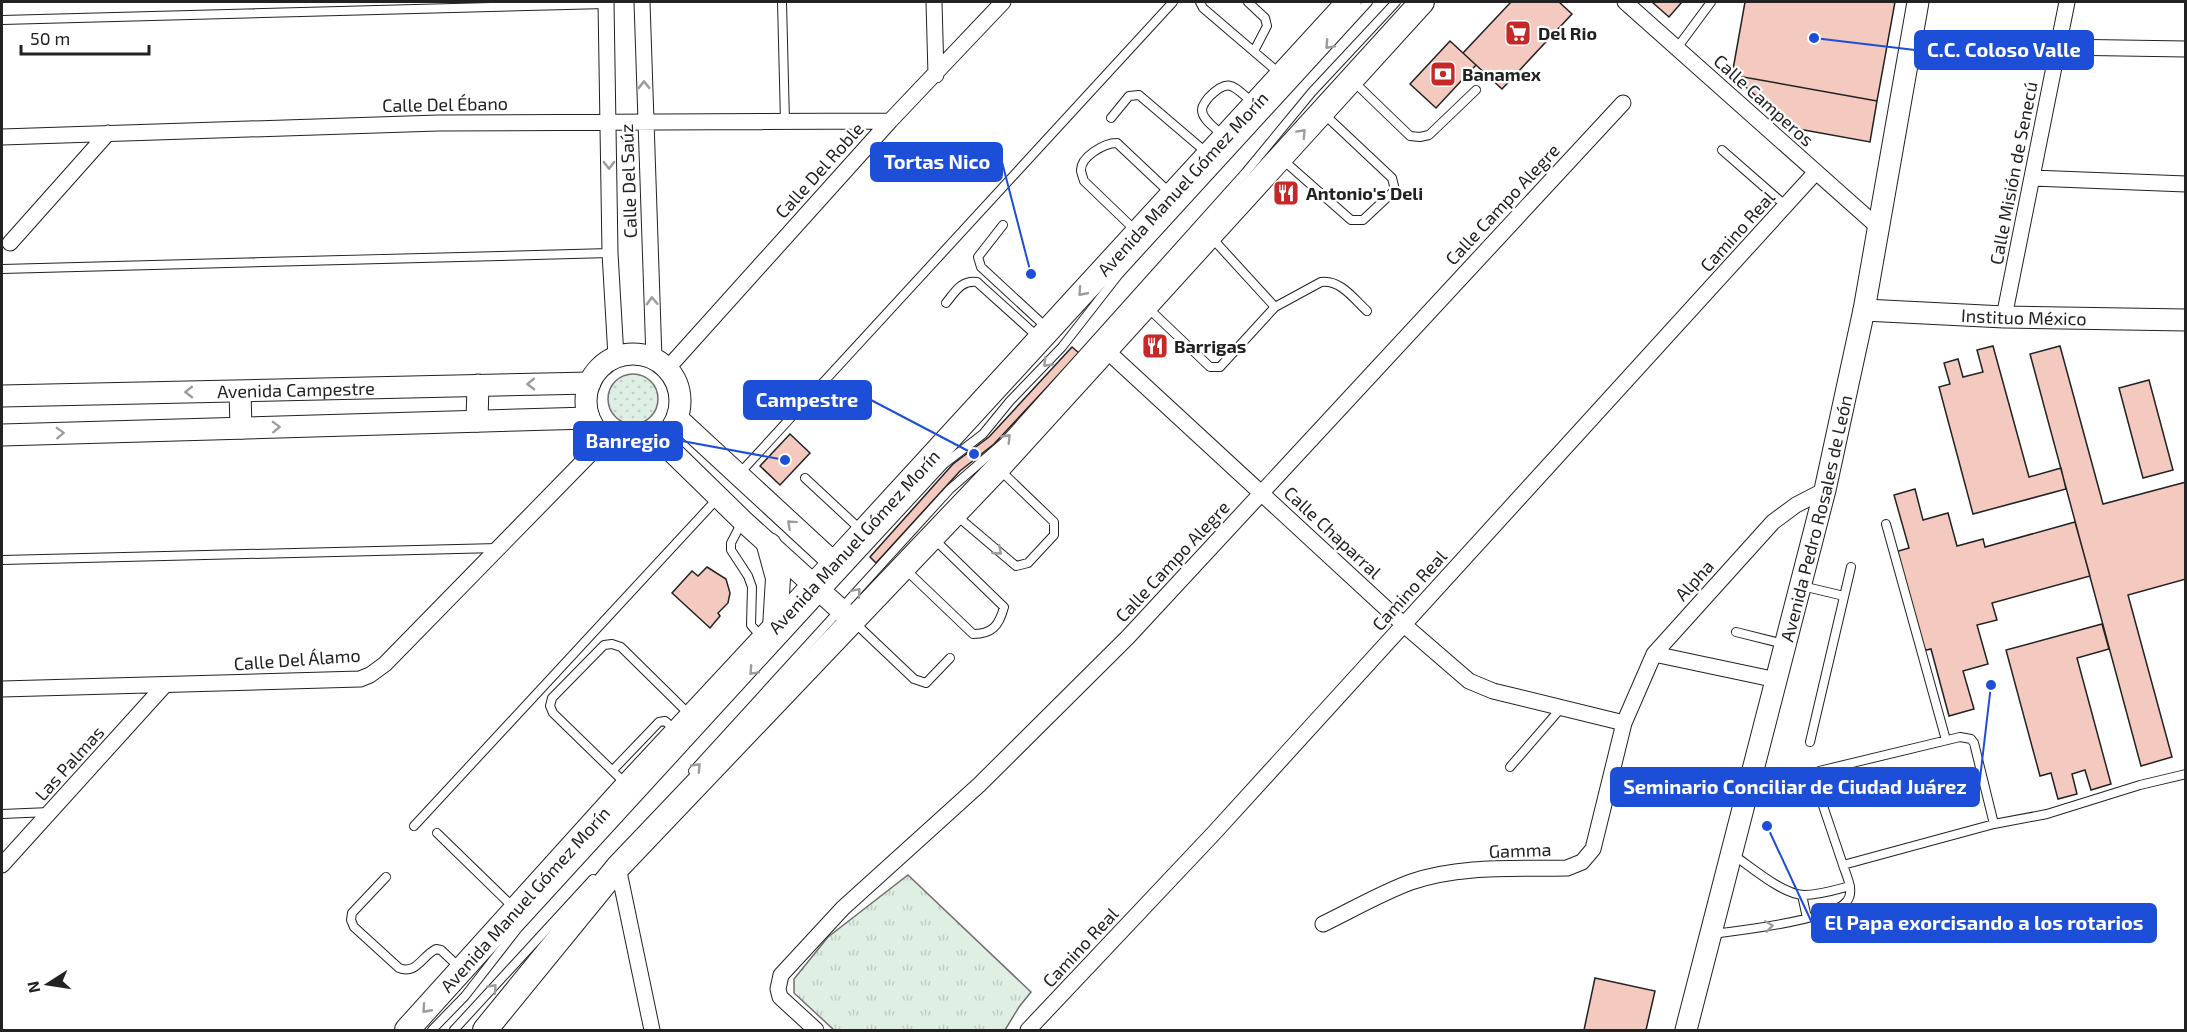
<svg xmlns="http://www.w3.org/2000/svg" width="2187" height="1032" font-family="'Exo 2',sans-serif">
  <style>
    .park { fill: url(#park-tufts); stroke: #6f6f6f; stroke-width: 1.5 }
    .garden { fill: url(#garden-dots); stroke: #6f6f6f; stroke-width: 1.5 }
    .building { fill: #f3c9c0; stroke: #222; stroke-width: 1.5 }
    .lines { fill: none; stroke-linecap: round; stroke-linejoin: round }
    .lane-casing { stroke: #222; stroke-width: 10 }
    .street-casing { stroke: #222; stroke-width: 17 }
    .secondary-casing { stroke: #222; stroke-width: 23 }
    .primary-casing { stroke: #222; stroke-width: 26 }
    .lane { stroke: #fff; stroke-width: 8 }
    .street { stroke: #fff; stroke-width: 15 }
    .secondary { stroke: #fff; stroke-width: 21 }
    .primary { stroke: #fff; stroke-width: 24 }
    .oneway { stroke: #9c9c9c }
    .labels { text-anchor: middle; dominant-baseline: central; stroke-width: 4.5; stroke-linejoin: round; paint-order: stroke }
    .poi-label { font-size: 18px; font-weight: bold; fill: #222; stroke: #fff; text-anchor: start }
    .street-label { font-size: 18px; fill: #222; stroke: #fff }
    .leader { fill: none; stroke: #1d4ed8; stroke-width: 2 }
    .callout-dot { fill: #1d4ed8; stroke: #fff; stroke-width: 2 }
    .callout { fill: #1d4ed8; stroke: #1d4ed8; stroke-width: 2 }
    .callout-label { font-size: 20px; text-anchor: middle; font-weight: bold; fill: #fff }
  </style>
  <defs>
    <pattern id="park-tufts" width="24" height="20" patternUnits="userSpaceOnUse" patternTransform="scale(1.5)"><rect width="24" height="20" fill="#e0efe3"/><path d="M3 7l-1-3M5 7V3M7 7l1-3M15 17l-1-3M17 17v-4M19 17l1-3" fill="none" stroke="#c0cdc2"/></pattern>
    <pattern id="garden-dots" width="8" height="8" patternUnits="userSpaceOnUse" patternTransform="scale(1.5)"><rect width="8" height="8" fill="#e0efe3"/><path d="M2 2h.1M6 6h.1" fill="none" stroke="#c0cdc2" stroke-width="1.8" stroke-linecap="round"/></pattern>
  </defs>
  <rect width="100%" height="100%" fill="#fff"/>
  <path class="park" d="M908 875 1031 992 1019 1007 1005 1030H834L794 993V979L828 937Z"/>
  <path class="garden" d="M608 399a25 25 0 1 1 50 0a25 25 0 1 1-50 0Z"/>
  <path class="building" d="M1511 2H1559L1572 14 1502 89 1463 53Z
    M1652 2H1682L1669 17Z
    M1745 2H1895L1877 101 1732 75Z
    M1450 41 1476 65 1436 108 1410 84Z
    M1732 75 1877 101 1870 142 1793 128Z
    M1993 346 2029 477 2061 468 2066 489 1973 514 1939 387 1950 384 1944 363 1958 359 1963 377 1983 372 1977 350Z
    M2060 346 2103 504 2186 482V579L2128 595 2172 757 2141 766 2030 354Z
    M1072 347 1079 353 994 444 960 471 876 563 870 557 953 464 989 437Z
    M2149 380 2173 470 2143 478 2119 388Z
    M790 434 810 453 780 485 760 466Z
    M1915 489 1923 520 1948 513 1957 546 1983 539 1985 547 2075 522 2090 576 1992 603 1997 620 1977 625 1988 664 1963 671 1974 709 1949 716 1931 649 1922 651 1895 552 1909 548 1894 495Z
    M707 567 726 579 730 593 728 603 718 613 720 616 710 628 672 593 692 571 698 576Z
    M2102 624 2109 649 2077 658 2111 784 2091 790 2085 770 2072 774 2077 794 2058 799 2051 773 2040 776 2006 650Z
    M1595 978 1655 991 1646 1030H1584Z"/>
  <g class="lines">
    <defs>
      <path id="lane" d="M782 2 785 122
        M1200 2 1203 8 1279 73
        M1248 2 1265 18 1267 26 1254 51
        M2 20 606 4
        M1911 46 1982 62
        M1677 48 1711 2
        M1353 81 1410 136 1420 137 1429 135 1476 90
        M1111 118 1129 96 1139 95 1207 153
        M1223 136C1217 129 1202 120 1202 110 1202 105 1206 101 1209 97 1229 77 1233 86 1252 102
        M1722 150 1786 206
        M1283 160 1351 220H1363L1395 190 1392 178 1324 114
        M1003 225 978 257 981 267 1047 328
        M1136 231 1084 181C1083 178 1082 175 1081 171 1080 157 1104 143 1117 143L1170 193
        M2 269 610 253
        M946 303C955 292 961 280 977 282L1038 337
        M1147 307 1210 367H1220L1275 307 1211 237
        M1275 307 1321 282C1340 279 1354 299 1367 311
        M739 474 1173 2
        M805 478 862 531
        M957 516 1016 566 1028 563 1054 535V522L1001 471
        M742 522 731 543V550L748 576 752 587 751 625 762 638
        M1886 524 1946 740
        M2 560 498 548
        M906 570 973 634C992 634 999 626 1004 607L934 539
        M1802 586 1844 596
        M855 623 914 679 926 683 950 658
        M1736 632 1784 644
        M1810 742 1851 567
        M1510 767 1562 707
        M613 770 659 722 665 721 674 729
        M693 771 950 489 1004 442 1246 172 1312 92 1396 2
        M625 783 553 713 550 706 552 698 604 645 612 644 621 647 689 714
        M2 814 50 812
        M1994 824 2047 814 2140 785 2186 774
        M414 826 717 499
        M437 833 514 908
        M1732 854C1750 866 1783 895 1804 895 1820 895 1835 890 1850 886
        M386 877 352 913 351 920 354 927 399 968C416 975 422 956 436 949L441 950 459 967
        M1802 895 1807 918
        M1712 934C1737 931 1833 920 1847 901 1855 891 1846 875 1843 865L1994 824 1974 743 1971 739 1960 737 1819 771 1815 779 1816 785 1843 865
        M432 1030 465 996 518 928 823 595 944 464 983 434 1010 401 1062 347 1119 274 1368 2
        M454 1030 593 879"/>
      <path id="street" d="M606 2 610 253 616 357
        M642 2 654 359
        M934 2 936 75
        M1625 2 1878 227
        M2058 47 2186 49
        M2 137 438 123 890 121
        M2032 178 2186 184
        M10 243 108 133
        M2004 317 2067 2
        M1106 350 1403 624 1469 681 1493 691 1624 723
        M667 369 890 121 1003 2
        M1654 654 1777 680
        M2 689 360 679 370 675 385 664 605 439
        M2 865 164 686
        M618 867 652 1030
        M1323 924C1352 910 1381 893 1411 882 1460 865 1516 869 1567 868L1582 862 1593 849 1624 723 1654 654 1773 522 1796 505 1825 490
        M816 1030 780 997 778 989 781 975 843 908 979 785 1128 637 1623 103
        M1028 1030 1214 833 1816 172"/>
      <g id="secondary">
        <path id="s1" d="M1864 310 2004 317 2186 320"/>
        <circle cx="633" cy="401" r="47"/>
        <path d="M240 392 241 428"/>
        <path id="s2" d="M2 396 590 383"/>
        <path d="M677 418 834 563"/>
        <path d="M477 421 478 385"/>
        <path d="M2 435 589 418"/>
        <path d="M660 440 743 521 852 620"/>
        <path id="s3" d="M1686 1030 1825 490 1864 310 1918 2"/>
      </g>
      <g id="primary">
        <path d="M769 545 778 578 775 628"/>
        <path id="s4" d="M407 1030 628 785 830 568 1349 2"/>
        <path d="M485 1030 618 867 998 468 1422 2"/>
      </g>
    </defs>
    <use href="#lane" class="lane-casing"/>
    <use href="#street" class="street-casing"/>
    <use href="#secondary" class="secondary-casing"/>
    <use href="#primary" class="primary-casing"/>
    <use href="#lane" class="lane"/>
    <use href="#street" class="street"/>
    <use href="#secondary" class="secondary"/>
    <use href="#primary" class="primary"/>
  </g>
  <defs><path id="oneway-chevron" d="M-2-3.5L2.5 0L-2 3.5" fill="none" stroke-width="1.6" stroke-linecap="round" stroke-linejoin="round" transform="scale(1.5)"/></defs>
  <g class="oneway">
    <use href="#oneway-chevron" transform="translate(1329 45) rotate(133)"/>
    <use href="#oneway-chevron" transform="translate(644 85) rotate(-91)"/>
    <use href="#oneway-chevron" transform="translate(1302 133) rotate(-47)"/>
    <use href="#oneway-chevron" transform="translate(609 165) rotate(89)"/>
    <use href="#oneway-chevron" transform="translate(1082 292) rotate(132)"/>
    <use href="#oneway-chevron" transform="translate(652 301) rotate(-92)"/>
    <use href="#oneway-chevron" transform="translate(1047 363) rotate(134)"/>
    <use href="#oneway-chevron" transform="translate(531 384) rotate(179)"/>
    <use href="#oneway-chevron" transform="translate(189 392) rotate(179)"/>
    <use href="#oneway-chevron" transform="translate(276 427) rotate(-2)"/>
    <use href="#oneway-chevron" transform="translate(60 433) rotate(-2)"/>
    <use href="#oneway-chevron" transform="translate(1007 438) rotate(-46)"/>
    <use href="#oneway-chevron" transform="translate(791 524) rotate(-138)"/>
    <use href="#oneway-chevron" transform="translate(998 551) rotate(41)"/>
    <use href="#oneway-chevron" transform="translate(857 592) rotate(-49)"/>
    <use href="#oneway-chevron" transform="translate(753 671) rotate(133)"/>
    <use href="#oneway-chevron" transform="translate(697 767) rotate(-47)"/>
    <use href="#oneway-chevron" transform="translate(1769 926) rotate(-8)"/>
    <use href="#oneway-chevron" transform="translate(493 988) rotate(-47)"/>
    <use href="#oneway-chevron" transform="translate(426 1009) rotate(132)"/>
  </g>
  <defs>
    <symbol id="supermarket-square" viewBox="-11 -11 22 22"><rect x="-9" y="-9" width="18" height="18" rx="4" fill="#c62828" stroke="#fff"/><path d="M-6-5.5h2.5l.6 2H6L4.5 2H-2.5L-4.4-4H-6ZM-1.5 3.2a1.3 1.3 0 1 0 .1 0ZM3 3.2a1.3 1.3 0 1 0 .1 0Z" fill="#fff"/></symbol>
    <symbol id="bank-square" viewBox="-11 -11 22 22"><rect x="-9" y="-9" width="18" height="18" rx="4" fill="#c62828" stroke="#fff"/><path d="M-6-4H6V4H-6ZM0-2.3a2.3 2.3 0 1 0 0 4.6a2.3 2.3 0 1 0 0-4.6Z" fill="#fff"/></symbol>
    <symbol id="restaurant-square" viewBox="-11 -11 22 22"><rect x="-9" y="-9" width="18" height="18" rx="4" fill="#c62828" stroke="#fff"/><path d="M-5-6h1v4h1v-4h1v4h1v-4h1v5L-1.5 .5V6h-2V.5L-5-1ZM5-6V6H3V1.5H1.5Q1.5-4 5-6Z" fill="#fff"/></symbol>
  </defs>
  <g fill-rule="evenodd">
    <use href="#supermarket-square" x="1503" y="18" width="30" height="30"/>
    <use href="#bank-square" x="1428" y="59" width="30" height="30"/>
    <use href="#restaurant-square" x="1271" y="178" width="30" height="30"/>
    <use href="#restaurant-square" x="1140" y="331" width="30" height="30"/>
  </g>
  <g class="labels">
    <g class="poi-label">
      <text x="1538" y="33">Del Rio</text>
      <text x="1462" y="74">Banamex</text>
      <text x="1306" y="193">Antonio's Deli</text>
      <text x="1174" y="346">Barrigas</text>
    </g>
    <g class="street-label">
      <text transform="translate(1764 100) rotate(42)">Calle Camperos</text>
      <text transform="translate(445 104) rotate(-1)">Calle Del Ébano</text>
      <text transform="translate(819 170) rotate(-48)">Calle Del Roble</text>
      <text transform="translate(2013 173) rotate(-79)">Calle Misión de Senecú</text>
      <text transform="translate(628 181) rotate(-92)">Calle Del Saúz</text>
      <text stroke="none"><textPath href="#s4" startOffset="1148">Avenida Manuel Gómez Morín</textPath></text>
      <text transform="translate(1502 204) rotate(-47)">Calle Campo Alegre</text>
      <text transform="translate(1737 231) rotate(-48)">Camino Real</text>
      <text stroke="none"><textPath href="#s1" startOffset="160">Instituo México</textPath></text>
      <text stroke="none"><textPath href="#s2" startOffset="294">Avenida Campestre</textPath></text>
      <text stroke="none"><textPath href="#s3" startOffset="528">Avenida Pedro Rosales de León</textPath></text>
      <text transform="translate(1333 532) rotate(43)">Calle Chaparral</text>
      <text stroke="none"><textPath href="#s4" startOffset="662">Avenida Manuel Gómez Morín</textPath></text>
      <text transform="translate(1172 561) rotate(-47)">Calle Campo Alegre</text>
      <text transform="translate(1694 580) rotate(-48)">Alpha</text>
      <text transform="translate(1409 590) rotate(-48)">Camino Real</text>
      <text transform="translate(297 659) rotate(-4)">Calle Del Álamo</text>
      <text transform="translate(69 763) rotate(-48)">Las Palmas</text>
      <text transform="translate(1520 850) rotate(-2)">Gamma</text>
      <text stroke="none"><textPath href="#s4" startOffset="176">Avenida Manuel Gómez Morín</textPath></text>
      <text transform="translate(1080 947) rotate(-47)">Camino Real</text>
    </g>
  </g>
  <path class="leader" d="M1814 38L1915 50M1031 274L1002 162M974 454L871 400M785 460L682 441M1991 685L1979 787M1767 826L1812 923"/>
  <g class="callout-dot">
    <circle cx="1814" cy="38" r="6"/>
    <circle cx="1031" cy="274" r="6"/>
    <circle cx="974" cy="454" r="6"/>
    <circle cx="785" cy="460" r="6"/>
    <circle cx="1991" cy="685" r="6"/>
    <circle cx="1767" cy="826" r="6"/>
  </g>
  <g class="callout">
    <rect x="1915" y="31" width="178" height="38" rx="6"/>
    <rect x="871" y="143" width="131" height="38" rx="6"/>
    <rect x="744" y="381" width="127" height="38" rx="6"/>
    <rect x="574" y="422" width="108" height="38" rx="6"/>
    <rect x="1611" y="768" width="368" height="38" rx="6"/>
    <rect x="1812" y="904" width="344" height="38" rx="6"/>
  </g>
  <g class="callout-label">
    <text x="2004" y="57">C.C. Coloso Valle</text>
    <text x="937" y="169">Tortas Nico</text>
    <text x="807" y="407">Campestre</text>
    <text x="628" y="448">Banregio</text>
    <text x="1795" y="794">Seminario Conciliar de Ciudad Juárez</text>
    <text x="1984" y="930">El Papa exorcisando a los rotarios</text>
  </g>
  <rect width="2187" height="1032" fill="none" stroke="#222222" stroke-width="6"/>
  <g transform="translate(48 984) rotate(258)" stroke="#ffffff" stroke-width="4.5" paint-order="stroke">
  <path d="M0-4.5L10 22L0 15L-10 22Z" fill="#222222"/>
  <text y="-9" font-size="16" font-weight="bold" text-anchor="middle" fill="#222222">N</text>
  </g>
  <path d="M21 45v9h128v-9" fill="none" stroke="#222222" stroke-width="3"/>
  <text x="30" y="45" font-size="18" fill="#222222" stroke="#ffffff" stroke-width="4.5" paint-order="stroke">50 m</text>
</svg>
